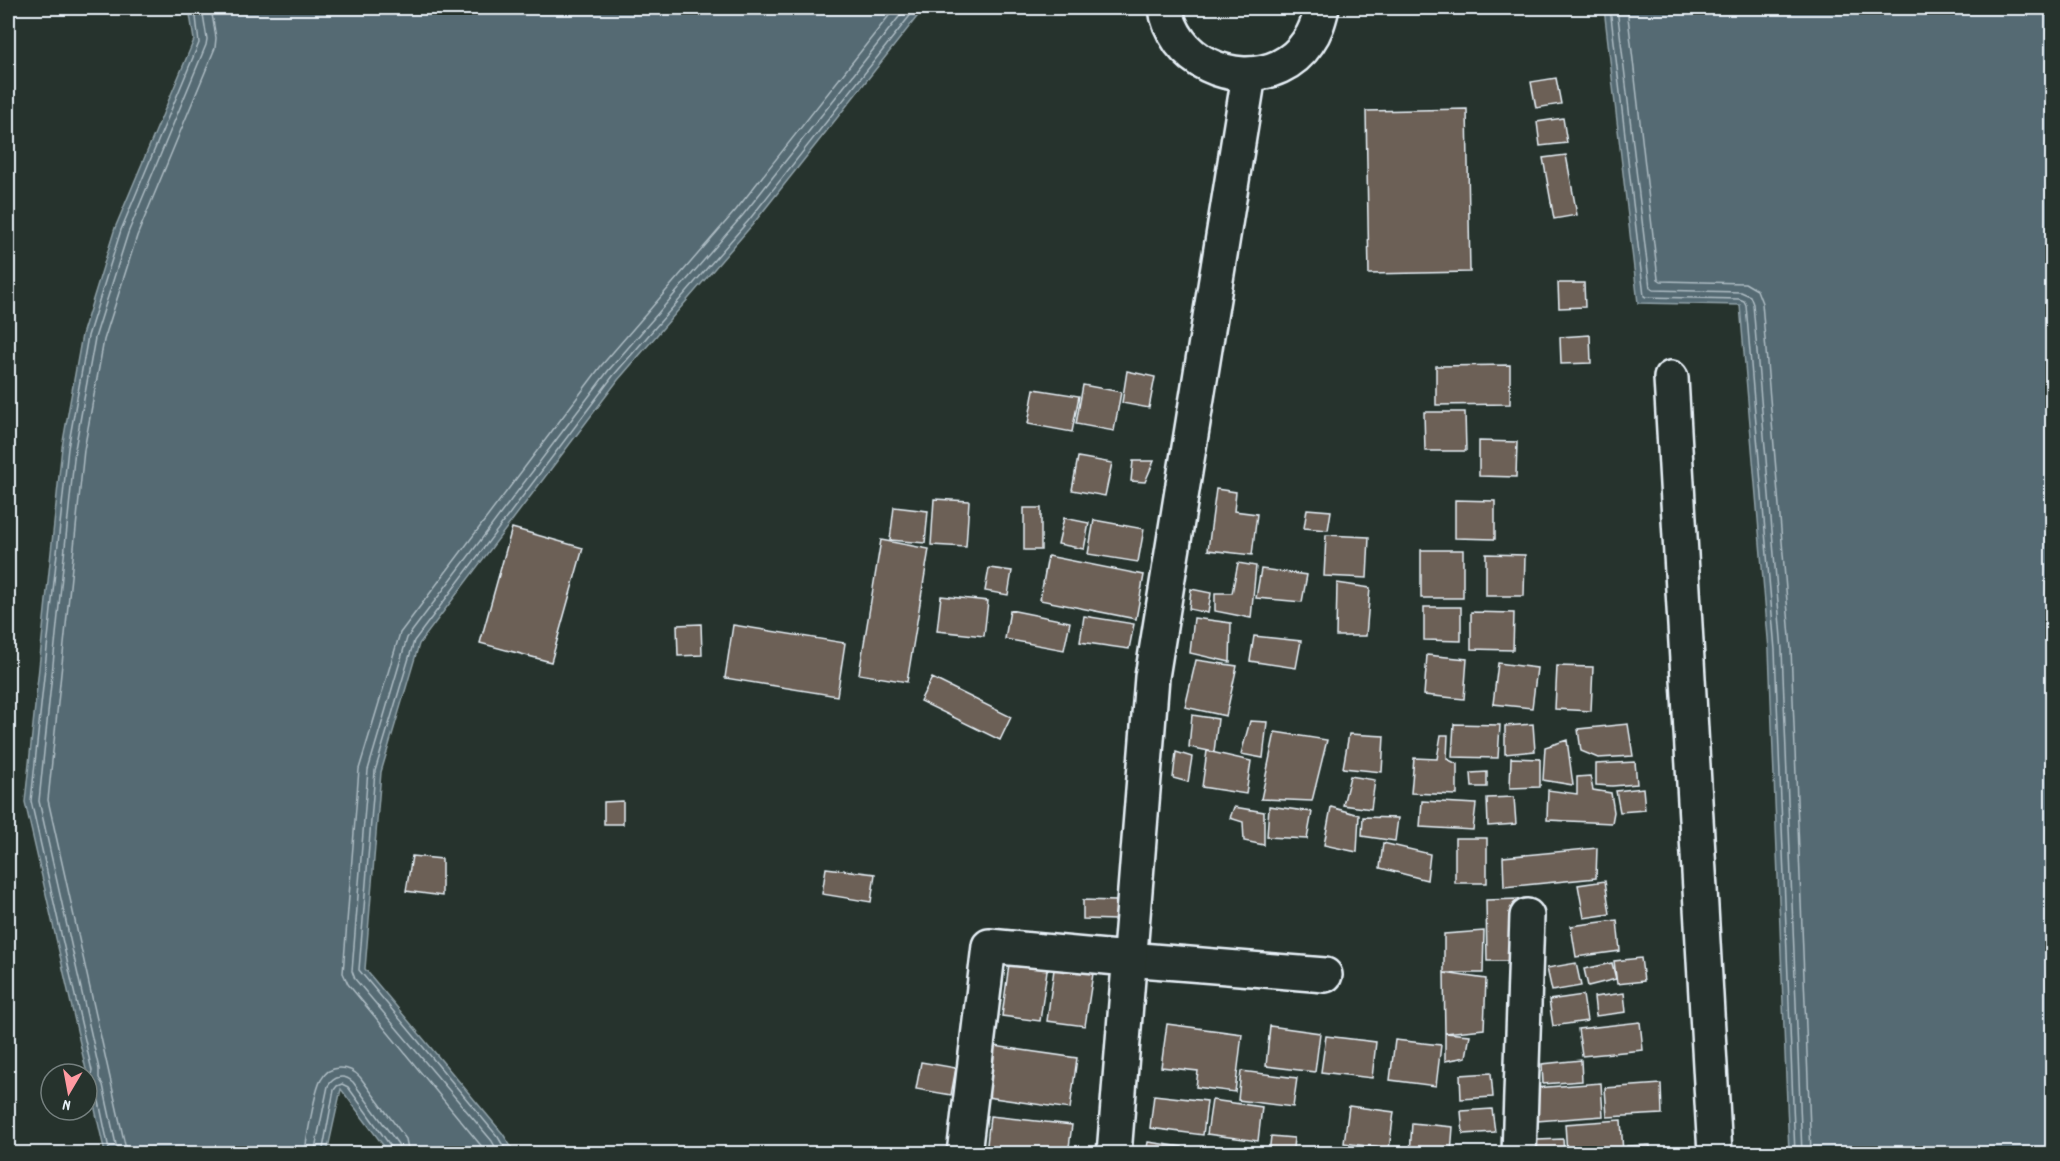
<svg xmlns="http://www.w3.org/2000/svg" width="2060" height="1161" font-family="Dekko,sans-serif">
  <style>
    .water { fill: #556b73; stroke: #90a1a8; stroke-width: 1.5 }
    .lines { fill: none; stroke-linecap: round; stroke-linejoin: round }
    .shore { stroke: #adbbc3; stroke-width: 1.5 }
    .building { fill: #6c6157; stroke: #e8f1f8; stroke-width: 1.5 }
    .minor-casing { stroke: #e8f1f8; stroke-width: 38 }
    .tertiary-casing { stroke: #e8f1f8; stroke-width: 38 }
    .minor { stroke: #26332d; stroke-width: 33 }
    .tertiary { stroke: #26332d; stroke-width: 33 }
  </style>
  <rect width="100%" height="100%" fill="#26332d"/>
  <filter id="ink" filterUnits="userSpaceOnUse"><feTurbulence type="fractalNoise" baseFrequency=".0167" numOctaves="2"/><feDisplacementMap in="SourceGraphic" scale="12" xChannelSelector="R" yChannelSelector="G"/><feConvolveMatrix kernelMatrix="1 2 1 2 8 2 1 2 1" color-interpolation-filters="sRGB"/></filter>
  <g filter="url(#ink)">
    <path class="water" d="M189 8H924L753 224 618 380 419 644 381 772 365 969 503 1134 515 1153H389L341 1089 327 1153H105L25 802 62 447 82 335 115 228 194 40Z
      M1604 8H2052V1153H1789L1769 650 1740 305 1638 303Z"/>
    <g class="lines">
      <path class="shore" d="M1610 8 1644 296 1646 297 1739 299 1744 301 1746 305 1775 650 1795 1154
        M1617 8 1650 288 1653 290 1741 292 1750 296 1753 304 1782 650 1802 1154
        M1627 8 1658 279 1661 281 1745 283 1757 290 1762 303 1791 649 1811 1154
        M110 1154 96 1087 90 1080 92 1071 31 801 68 448 88 336 121 230 199 43 195 8
        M118 1154 103 1085 99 1078V1069L39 801 75 449 95 338 128 233 206 45 207 39 202 8
        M127 1154 48 800 84 450 104 340 137 236 215 48 216 38 211 8
        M305 1154C306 1141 315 1090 321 1080 329 1064 349 1065 360 1077L406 1139 409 1154
        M314 1154 328 1086C334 1076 344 1074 353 1082L398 1144 400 1154
        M322 1154 334 1090 337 1086 342 1084 348 1087 392 1148 393 1154
        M488 1154 348 984 343 973 359 769 400 633 601 366 736 210 895 8
        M499 1154 492 1141 355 979 352 971 368 770 407 638 608 371 743 215 906 8
        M508 1154 498 1137 359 970 375 771 414 641 613 376 749 220 916 8"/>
    </g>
    <path class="building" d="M1556 78 1561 104 1536 108 1531 82Z
      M1467 109 1470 272 1369 274 1366 111Z
      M1563 118 1567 143 1540 146 1537 122Z
      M1566 155 1577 215 1554 219 1543 158Z
      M1558 283H1584L1585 307 1559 308Z
      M1590 335 1591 363 1561 364 1560 337Z
      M1510 365V404L1436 405V366Z
      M1127 371 1155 377 1149 408 1122 403Z
      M1083 385 1121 392 1114 431 1076 424Z
      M1034 389 1079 396 1072 432 1028 424Z
      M1424 412H1465L1466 451H1425Z
      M1479 441 1517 442 1516 477 1479 476Z
      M1078 457 1112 463 1105 496 1072 490Z
      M1133 461H1154L1145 482 1131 481Z
      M1216 489 1236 492 1234 511 1257 514 1252 555 1208 550Z
      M934 499 969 501 966 547 931 545Z
      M1455 500 1495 501V539L1455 538Z
      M894 507 928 511 925 543 890 540Z
      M1024 508H1041V550H1024Z
      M1307 509 1331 511 1328 530 1304 528Z
      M1064 518 1089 523 1084 549 1058 544Z
      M1094 520 1144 529 1138 562 1088 554Z
      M512 528 583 548 551 662 480 643Z
      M1326 535 1369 537 1367 578 1324 576Z
      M881 540 929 549 907 682 859 674Z
      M1421 550H1463V598H1421Z
      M1486 554 1525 555 1524 596H1486Z
      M1048 556 1144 575 1136 619 1040 600Z
      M1238 563 1256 566 1251 618 1215 611V593H1232Z
      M989 568 1012 571 1008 595 985 591Z
      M1261 569 1307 575 1302 602 1256 598Z
      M1337 583 1370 588 1366 636H1336Z
      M1191 589 1211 593 1208 613 1189 609Z
      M941 596 988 601 984 636 937 631Z
      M1424 607H1461V641L1424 640Z
      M1010 610 1070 622 1064 650 1005 639Z
      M1471 612 1514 613 1513 650 1471 649Z
      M1084 616 1134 624 1129 649 1080 642Z
      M1194 618 1231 623 1230 662 1190 653Z
      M701 624 702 655 678 656 677 625Z
      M733 625 845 643 837 696 725 678Z
      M1254 636 1301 641 1296 668 1250 661Z
      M1427 655 1467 659 1464 699 1424 695Z
      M1196 660 1237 666 1226 716 1185 707Z
      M1498 663 1537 668 1532 708 1493 704Z
      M1557 666 1593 667 1591 711 1555 709Z
      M932 678 1011 717 1000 740 920 701Z
      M1192 715 1218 719 1214 752 1189 747Z
      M1250 721 1267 722 1263 758 1241 754Z
      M1454 724 1500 725 1498 758 1452 757Z
      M1533 724 1535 751 1505 754V726Z
      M1628 724 1633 756 1598 758 1581 751 1578 729Z
      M1275 732 1327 740 1312 801 1261 799Z
      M1349 734 1384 736 1382 772 1343 768Z
      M1441 735H1448L1447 759 1457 764V795L1411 793 1414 758 1437 759Z
      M1567 740 1573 785 1543 780 1545 747Z
      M1207 751 1251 761 1246 794 1202 787Z
      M1176 752 1192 757 1188 782 1173 778Z
      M1511 758 1540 759V787L1510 788Z
      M1635 762 1637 784 1612 786 1596 785V764Z
      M1487 772V787H1472L1471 773Z
      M1350 776 1375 780 1371 809 1343 805Z
      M1590 776 1593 790 1611 793 1614 812 1612 823 1547 820 1548 790 1577 794V777Z
      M1643 788 1645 810 1620 812 1616 791Z
      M1514 797 1516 824 1488 826 1487 798Z
      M623 801V824H604V802Z
      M1422 801 1476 804 1473 830 1420 827Z
      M1269 806 1312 812 1307 839 1267 837Z
      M1234 807 1264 812V845L1244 841 1243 822 1230 818Z
      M1331 807 1359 815 1357 852 1324 845Z
      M1363 817 1398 818 1395 841 1362 836Z
      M1455 838H1487V883H1455Z
      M1383 843 1430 854 1427 880 1380 868Z
      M1597 848 1596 878 1504 887 1503 857Z
      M412 856 442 859V896L406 891Z
      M826 868 875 874 871 902 822 894Z
      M1605 881 1610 914 1584 918 1578 885Z
      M1519 899 1520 961H1487L1486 900Z
      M1083 900 1116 901V920L1083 919Z
      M1617 920 1620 951 1576 957 1571 926Z
      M1484 931 1483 973H1444V934Z
      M1010 957 1048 963 1040 1021 1002 1016Z
      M1641 958 1644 981 1617 984 1614 961Z
      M1055 962 1094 967 1085 1026 1047 1021Z
      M1576 963 1581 986 1552 991 1547 968Z
      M1612 963 1616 979 1588 986 1584 969Z
      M1444 973 1486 979 1484 1029 1445 1033Z
      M1624 993 1626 1012 1596 1016 1594 997Z
      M1583 995 1587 1021 1553 1026 1549 1000Z
      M1640 1022 1643 1050 1582 1056 1578 1029Z
      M1167 1024 1242 1034 1235 1092 1196 1087 1198 1071 1161 1067Z
      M1270 1026 1320 1033 1315 1072 1266 1066Z
      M1445 1033 1470 1035 1466 1057 1445 1061Z
      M1326 1036 1376 1042 1372 1078 1321 1072Z
      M1395 1040 1441 1045 1436 1086 1390 1080Z
      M994 1046 1077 1058 1070 1109 987 1097Z
      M1581 1060 1582 1081 1543 1084 1542 1064Z
      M921 1062 956 1068 951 1095 916 1089Z
      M1241 1071 1297 1078 1293 1107 1238 1100Z
      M1491 1073 1493 1097 1461 1099 1460 1075Z
      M1601 1083 1603 1116 1537 1121 1534 1088Z
      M1661 1084 1662 1114 1607 1117 1605 1088Z
      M1154 1095 1207 1101 1203 1135 1150 1128Z
      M1212 1100 1262 1107 1258 1141 1207 1134Z
      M1349 1106 1394 1112 1389 1149 1344 1143Z
      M1492 1109 1495 1132 1463 1134 1461 1111Z
      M990 1116 1072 1125 1068 1154H986Z
      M1621 1120 1623 1154H1567L1565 1124Z
      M1412 1123 1453 1127 1451 1154H1410Z
      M1271 1136 1294 1138 1293 1148 1337 1154H1269Z
      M1563 1139 1564 1154H1537V1140Z
      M1148 1142 1182 1147 1181 1154H1146Z
      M1650 1145 1651 1154H1628L1627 1146Z
      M1354 1147 1397 1152V1154H1354Z
      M1187 1148 1224 1153V1154H1186Z"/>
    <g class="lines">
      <defs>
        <path id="minor" d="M1671 378 1715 1154
          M1128 959 1325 975
          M1519 1154 1527 916"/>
        <path id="tertiary" d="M1166 8C1167 20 1173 32 1180 42 1210 82 1278 87 1308 42 1316 31 1319 20 1322 8
          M964 1154 989 946 1128 959
          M1114 1154 1152 677 1249 75"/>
      </defs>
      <use href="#minor" class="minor-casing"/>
      <use href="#tertiary" class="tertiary-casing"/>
      <use href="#minor" class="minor"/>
      <use href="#tertiary" class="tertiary"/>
    </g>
  </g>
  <rect width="2060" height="1161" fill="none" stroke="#26332d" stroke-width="30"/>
  <rect x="15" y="15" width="2030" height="1131" fill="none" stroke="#e8f1f8" stroke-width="2" filter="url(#ink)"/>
  <g transform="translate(69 1092) rotate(190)"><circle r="28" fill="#26332d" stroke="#747f7e" stroke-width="1.5"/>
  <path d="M0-4.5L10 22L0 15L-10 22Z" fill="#ff9aa2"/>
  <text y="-9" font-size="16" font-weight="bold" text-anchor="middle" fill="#e8f1f8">N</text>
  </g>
</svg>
